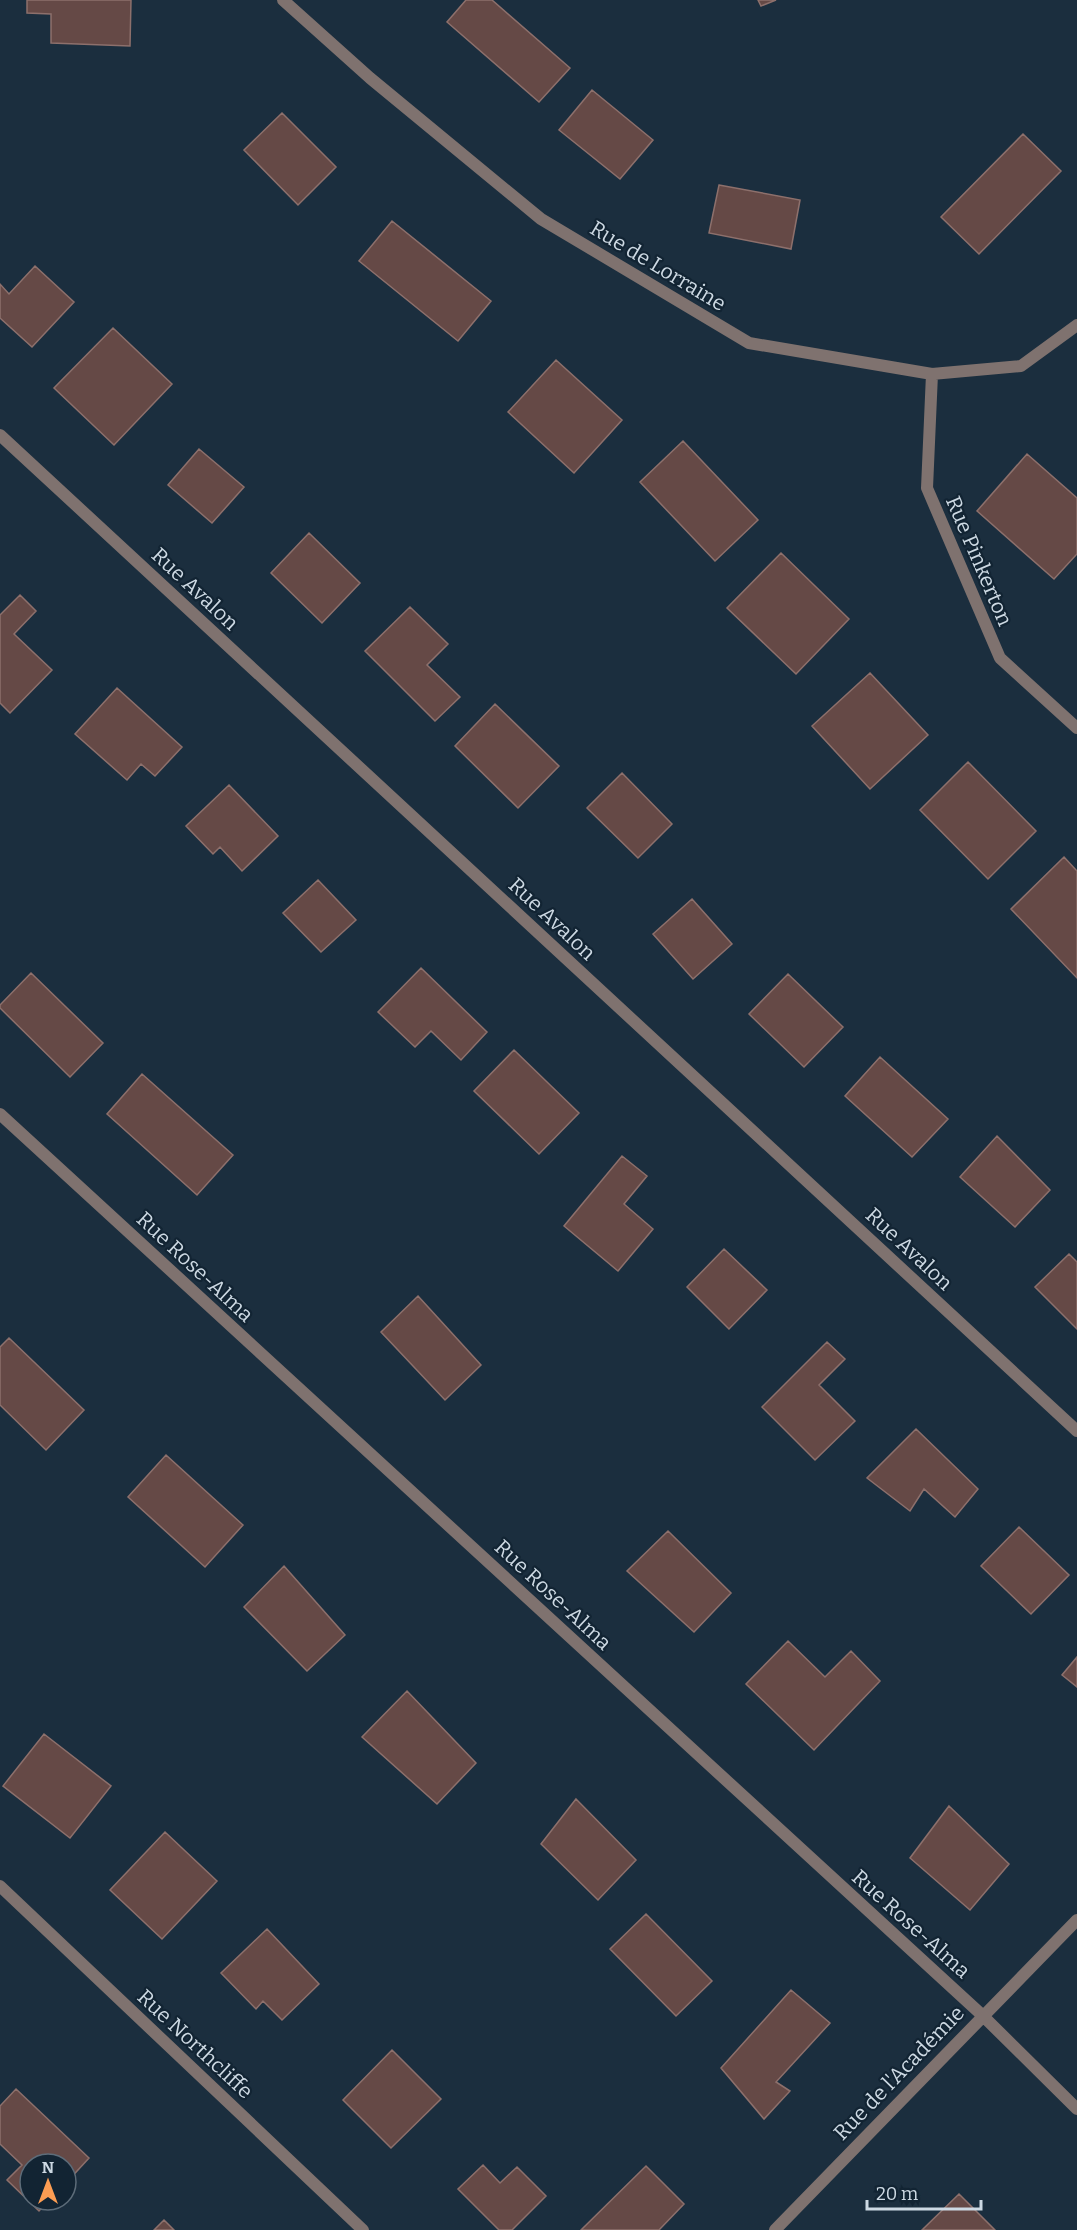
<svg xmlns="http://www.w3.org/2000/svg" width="1077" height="2230" font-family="Bitter,serif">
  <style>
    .building { fill: #654946; stroke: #8d706c; stroke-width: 1.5 }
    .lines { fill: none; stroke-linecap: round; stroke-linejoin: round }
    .street { stroke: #7f726f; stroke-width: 12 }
    .labels { text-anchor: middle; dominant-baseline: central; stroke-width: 4.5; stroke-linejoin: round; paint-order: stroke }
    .street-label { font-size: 21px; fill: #cdd9e3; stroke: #122433 }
  </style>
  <rect width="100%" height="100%" fill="#1b2e3e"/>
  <path class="building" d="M27 0H131L130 46 51 43V14L27 13Z
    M466 0H492L570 68 539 102 447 22Z
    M758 0H776L761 6Z
    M592 90 653 140 620 179 559 130Z
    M282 113 336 167 298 205 244 150Z
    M1023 134 1061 171 979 254 941 217Z
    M719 185 800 200 791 249 709 233Z
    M392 221 491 301 458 341 359 261Z
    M35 266 74 302 32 347 0 318V284L9 294Z
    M113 328 172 384 114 445 54 388Z
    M556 360 622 420 574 473 508 412Z
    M683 441 758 520 715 561 640 482Z
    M199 449 244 487 212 523 168 485Z
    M1027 454 1077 498V554L1054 579 977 511Z
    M309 533 360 583 322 623 271 573Z
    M781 553 849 619 796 674 727 608Z
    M20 595 36 611 14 634 52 670 10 713 0 703V615Z
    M410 607 448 644 427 665 460 697 435 721 365 651Z
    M870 673 928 735 870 789 812 726Z
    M117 688 182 747 155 776 141 764 127 780 75 734Z
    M495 704 559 766 518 808 455 746Z
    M968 762 1036 831 988 879 920 810Z
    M622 773 672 824 638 858 587 808Z
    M229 785 278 836 242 871 220 847 213 854 186 826Z
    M1064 857 1077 871V978L1011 909Z
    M318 880 356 920 321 952 283 913Z
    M692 899 732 944 693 979 653 934Z
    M421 968 487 1032 461 1060 431 1031 415 1047 378 1012Z
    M31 973 103 1043 70 1077 0 1008V1005Z
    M788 974 843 1027 804 1067 749 1014Z
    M514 1050 579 1113 539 1154 474 1091Z
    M880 1057 948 1119 912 1157 845 1096Z
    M142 1074 233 1155 197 1195 107 1114Z
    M997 1136 1050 1190 1015 1227 960 1177Z
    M622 1156 647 1176 624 1204 653 1229 618 1271 564 1226Z
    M724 1249 767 1290 729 1329 687 1287Z
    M1069 1254 1077 1262V1329L1035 1287Z
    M418 1296 481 1365 445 1400 381 1332Z
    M9 1338 84 1410 46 1450 0 1405V1347Z
    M827 1342 845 1359 819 1385 855 1421 815 1460 762 1407Z
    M916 1429 978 1489 955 1517 924 1489 910 1511 867 1478Z
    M166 1455 243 1525 205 1567 128 1497Z
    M1019 1527 1069 1575 1031 1614 981 1566Z
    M668 1531 731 1593 694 1632 627 1571Z
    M284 1566 345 1635 307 1671 244 1607Z
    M788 1641 825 1677 851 1651 880 1681 814 1750 746 1684Z
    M1077 1657V1687L1062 1675Z
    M407 1691 476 1763 437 1804 362 1737Z
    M44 1734 111 1786 70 1838 3 1786Z
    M576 1799 636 1860 598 1900 541 1844Z
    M949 1806 1009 1864 970 1910 910 1858Z
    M165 1832 217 1881 162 1939 110 1890Z
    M646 1914 712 1981 676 2016 610 1949Z
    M267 1929 319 1984 282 2020 263 2001 256 2009 221 1973Z
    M791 1990 830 2023 776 2082 790 2091 764 2119 721 2068Z
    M392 2050 441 2099 391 2148 343 2100Z
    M16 2089 89 2158 66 2183V2164H30V2200H49L39 2211 7 2180 22 2165 0 2144V2106Z
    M483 2165 500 2183 517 2167 546 2196 512 2230H499L458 2189Z
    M646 2166 684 2204 659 2230H581Z
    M959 2194 995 2230H922Z
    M164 2220 174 2230H154Z"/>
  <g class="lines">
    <path class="street" d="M283 0 370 78 541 219 749 343 932 374 1021 366 1077 325
      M932 374 927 488 1000 658 1077 728
      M0 435 1077 1431
      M0 1114 982 2015 1077 2109
      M0 1886 363 2230
      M775 2230 1077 1920"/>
  </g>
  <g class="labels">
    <g class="street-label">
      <text transform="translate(658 266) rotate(31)">Rue de Lorraine</text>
      <text transform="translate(979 561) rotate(67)">Rue Pinkerton</text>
      <text transform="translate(195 589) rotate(43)">Rue Avalon</text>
      <text transform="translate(552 919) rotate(43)">Rue Avalon</text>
      <text transform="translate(909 1249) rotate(43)">Rue Avalon</text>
      <text transform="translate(195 1267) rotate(43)">Rue Rose-Alma</text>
      <text transform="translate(553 1595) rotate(43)">Rue Rose-Alma</text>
      <text transform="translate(911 1924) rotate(42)">Rue Rose-Alma</text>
      <text transform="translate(195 2044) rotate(43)">Rue Northcliffe</text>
      <text transform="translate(899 2073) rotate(-46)">Rue de l'Académie</text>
    </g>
  </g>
  <g transform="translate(48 2182)"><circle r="28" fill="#122433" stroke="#5d6c79" stroke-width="1.5"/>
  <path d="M0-4.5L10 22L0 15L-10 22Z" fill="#fc9d53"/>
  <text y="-9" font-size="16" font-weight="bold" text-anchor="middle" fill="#cdd9e3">N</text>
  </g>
  <path d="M867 2200v9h114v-9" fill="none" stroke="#cdd9e3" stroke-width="3"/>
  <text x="876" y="2200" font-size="18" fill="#cdd9e3" stroke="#122433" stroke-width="4.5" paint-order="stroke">20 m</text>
</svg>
